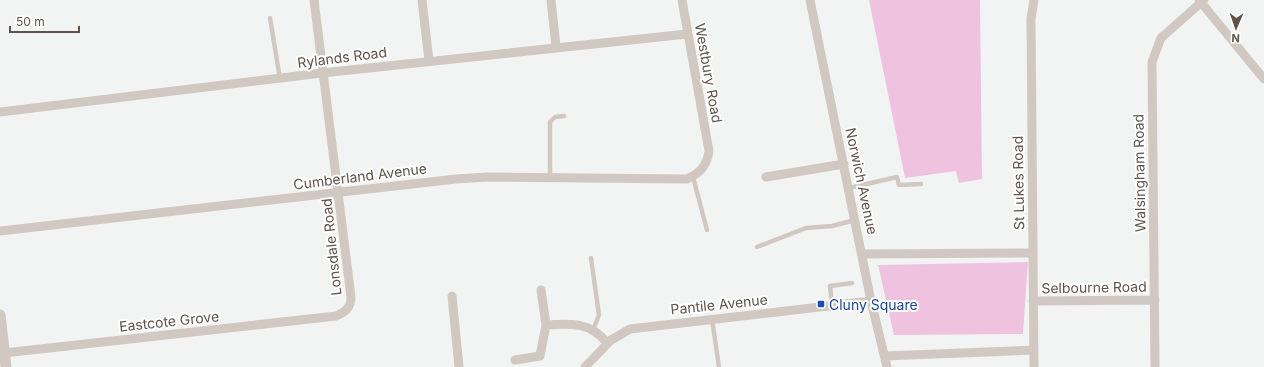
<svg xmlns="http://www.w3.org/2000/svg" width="1264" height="367" font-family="Inter,sans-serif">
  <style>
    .green { fill: #efc3e0 }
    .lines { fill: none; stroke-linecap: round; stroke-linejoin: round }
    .service { stroke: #d1c8c1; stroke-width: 4.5 }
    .minor { stroke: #d1c8c1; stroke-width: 9 }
    .tertiary { stroke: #d1c8c1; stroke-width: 11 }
    .transit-dot { fill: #1a4fb4; stroke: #fff; stroke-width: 1.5 }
    .labels { text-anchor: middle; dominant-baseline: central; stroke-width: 4; stroke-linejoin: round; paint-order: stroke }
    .street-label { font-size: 14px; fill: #60534a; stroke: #fff }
    .transit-label { font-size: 14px; fill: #164399; stroke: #fff; text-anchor: start }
  </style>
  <rect width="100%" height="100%" fill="#f2f4f4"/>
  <path class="green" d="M869 0H980L982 179 959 183 956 171 905 178Z
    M1028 262 1023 334 894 335 878 265Z"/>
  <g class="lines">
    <path class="service" d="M270 18 280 79
      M693 177 707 230
      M550 178V122L555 117 564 116
      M849 188 897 177 899 185 921 184
      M757 247 806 228 832 226 855 220
      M591 258 599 315 593 330
      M832 306 830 286 852 283
      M712 319 719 367"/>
    <path class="minor" d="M422 0 429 61
      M551 0 556 47
      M810 0 871 301 887 367
      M1199 0 1264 79
      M0 112 322 73 687 34
      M766 177 844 164
      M0 231 456 179 488 177 687 179C700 173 707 166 709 151L682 0
      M863 254 1033 253
      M452 296 459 367
      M1033 301 1155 300
      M546 325C570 323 591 322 607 343
      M4 353 336 316C345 312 351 308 351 297L314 0
      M885 356 1034 350
      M515 360 540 356 546 325 541 290
      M585 367 611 340 630 329 871 301
      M1034 367 1031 19 1034 0
      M1155 367 1152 62 1161 38 1204 0"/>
    <path class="tertiary" d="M0 315 6 367"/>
  </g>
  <rect class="transit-dot" x="817" y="300" width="8" height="8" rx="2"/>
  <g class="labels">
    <g class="street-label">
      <text transform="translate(342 57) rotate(-7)">Rylands Road</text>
      <text transform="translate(709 73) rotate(80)">Westbury Road</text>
      <text transform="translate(1139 173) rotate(-91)">Walsingham Road</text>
      <text transform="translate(360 176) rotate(-7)">Cumberland Avenue</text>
      <text transform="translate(862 181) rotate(78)">Norwich Avenue</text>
      <text transform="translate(1018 183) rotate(-91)">St Lukes Road</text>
      <text transform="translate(331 247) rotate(-96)">Lonsdale Road</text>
      <text transform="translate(1094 287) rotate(-1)">Selbourne Road</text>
      <text transform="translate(719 304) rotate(-6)">Pantile Avenue</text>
      <text transform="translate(169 321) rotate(-6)">Eastcote Grove</text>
    </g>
    <g class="transit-label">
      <text x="829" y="304">Cluny Square</text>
    </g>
  </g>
  <g transform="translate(1236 28) rotate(182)" stroke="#ffffff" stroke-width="3" paint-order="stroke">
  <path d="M0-3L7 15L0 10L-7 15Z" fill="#60534a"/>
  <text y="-6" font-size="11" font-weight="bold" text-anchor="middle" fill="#60534a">N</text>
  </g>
  <path d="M10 26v6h69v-6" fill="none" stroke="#60534a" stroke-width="2"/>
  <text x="16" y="26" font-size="12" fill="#60534a" stroke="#ffffff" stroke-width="3" paint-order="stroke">50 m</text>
</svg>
